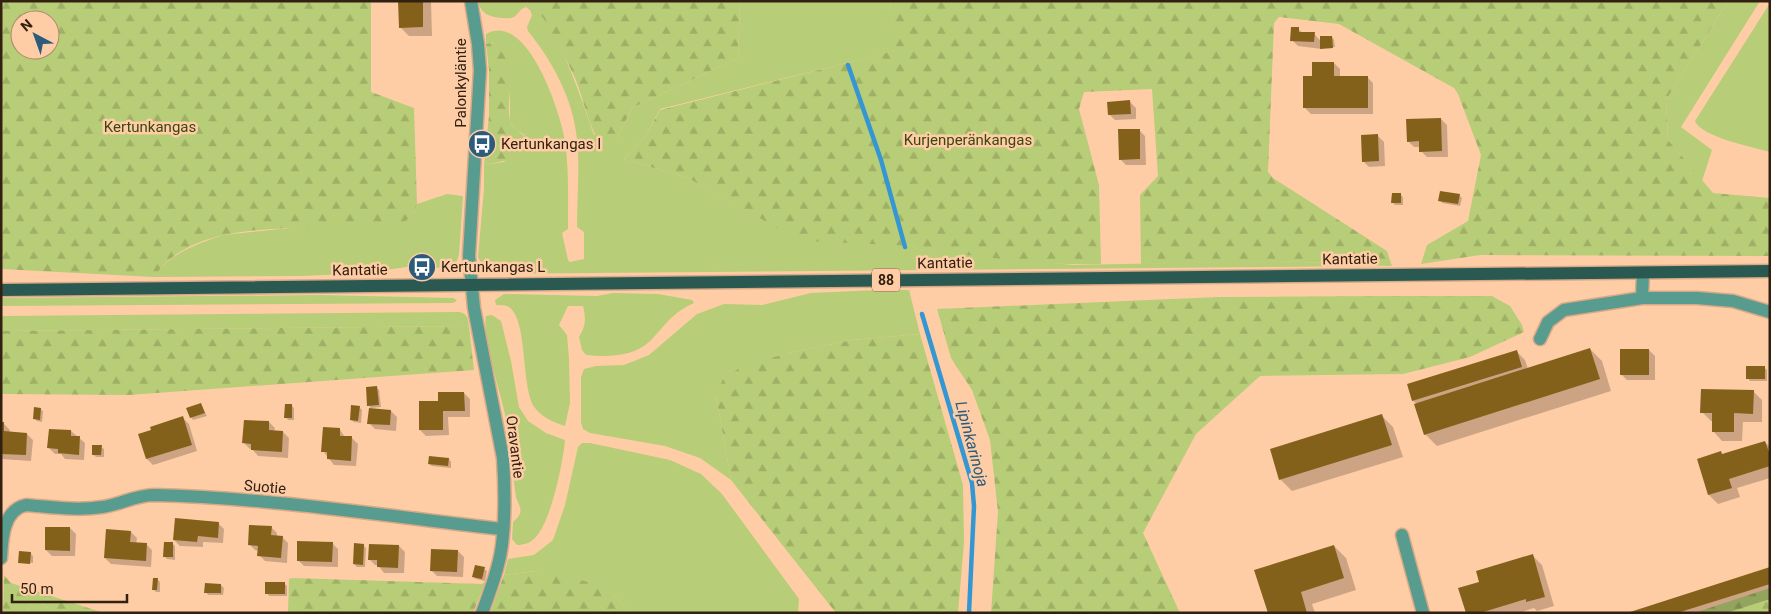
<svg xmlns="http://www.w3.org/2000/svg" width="1771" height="614" font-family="Roboto,sans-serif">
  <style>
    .green { fill: #b8cd77 }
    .forest { fill: url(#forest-firs); fill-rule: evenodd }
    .shadow { fill: #0003 }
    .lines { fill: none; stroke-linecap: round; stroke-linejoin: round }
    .stream { stroke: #3496d3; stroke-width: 4.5 }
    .building { fill: #84611b }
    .minor-casing { stroke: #d6aa87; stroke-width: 15 }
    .major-casing { stroke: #d6aa87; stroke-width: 15 }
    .minor { stroke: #589b8f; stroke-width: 12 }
    .major { stroke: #295951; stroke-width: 12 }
    .labels { text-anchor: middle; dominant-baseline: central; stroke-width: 5; stroke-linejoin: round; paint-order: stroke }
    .shield { fill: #ffcda5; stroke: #70543d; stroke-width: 1 }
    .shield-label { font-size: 14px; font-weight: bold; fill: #322011 }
    .street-label { font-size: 15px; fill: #322011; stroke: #ffcda5 }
    .park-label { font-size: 15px; fill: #3b4611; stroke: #ffcda5 }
    .poi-label { font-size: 15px; fill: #322011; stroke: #ffcda5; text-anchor: start }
    .water-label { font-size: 16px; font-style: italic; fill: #2a5b7c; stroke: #ffcda5 }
  </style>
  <defs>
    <pattern id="forest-firs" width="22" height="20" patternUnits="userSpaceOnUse" patternTransform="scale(1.25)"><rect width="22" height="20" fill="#b8cd77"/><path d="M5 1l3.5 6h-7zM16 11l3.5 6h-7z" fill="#9fb066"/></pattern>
  </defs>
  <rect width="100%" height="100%" fill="#ffcda5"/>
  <path class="green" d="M478 1C489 1 519 0 528 3 554 14 585 108 594 135L617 138 632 108 738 58 740 1H890L895 51 660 109 645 137 624 159 688 178 797 238 912 246 918 249 1073 265 1278 261 1392 266 492 274 483 267 478 257 484 189V165L504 162 525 135 515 129 510 121V80L495 42 486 44V34C527 10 561 113 565 141 569 170 568 199 568 229L562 233 568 260 570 262 584 259V232L577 227C577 198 580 168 577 139 573 99 553 62 528 31L527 27 532 15 530 10 526 7C519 9 519 14 514 17 510 19 506 18 502 18 489 17 481 14 478 1Z
    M1728 1H1760L1681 127 1712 150 1702 181 1668 140 1666 100Z
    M1770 3V152C1753 147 1701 137 1695 121Z
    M447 194 463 196 459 254C457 261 456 265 448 268L406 267 368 273 302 276 154 277C170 253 197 244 223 235L413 215 417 204Z
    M878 290H909L920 334 852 340 788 353 716 396 731 480 700 458 665 446 590 433 583 429 581 422V377L584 369 596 366 624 365 649 355 697 314 724 304 762 305 811 293Z
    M613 293 658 294 692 300 694 303C670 314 667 324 650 341 634 357 607 357 586 355L582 350 579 337C586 326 586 318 583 306H568L559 325 567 335 569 359 570 403 565 426C553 422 543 418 535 408 520 388 529 316 507 306 504 305 499 305 496 305L495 300 504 294 597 296Z
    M321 295 454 298 457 301 453 303 1 306V298Z
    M459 312C468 314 468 318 469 327L466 326 1 331V316Z
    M492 315 501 321 511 361 519 407 528 421 546 433 565 440C563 463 551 522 535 538 530 543 524 545 517 545L512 539 513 522C524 512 521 510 516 497 512 470 510 441 505 414 500 391 482 336 486 316Z
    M582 443H590L670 460 701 474 722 494 799 599 798 613H630L612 593 536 571 504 575 508 559 534 555 553 540 565 505 578 447Z
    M33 602 45 605 54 613H27L28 607Z"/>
  <path class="forest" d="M1 1H371V92L414 108 417 204 413 215 403 223C372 224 342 226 311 227 259 230 187 228 154 277L1 269ZM20 20H50V50H20Z
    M526 1H740L738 58 632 108 617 138 601 146C588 125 584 100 575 78 568 63 560 48 552 33 546 21 538 8 526 1Z
    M890 1H1728L1666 100 1668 140 1713 193 1770 198V256L1480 255 1421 264 1427 245 1468 221 1481 155 1458 94 1454 88 1339 24 1279 17 1274 23 1268 172 1273 178 1387 251 1392 266 1278 261 1141 264 1140 195 1158 176 1152 89 1084 92 1079 109 1099 185 1101 264C1040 266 979 256 918 249L912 246 808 241 797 239 688 178 624 159 645 137 660 110 894 51Z
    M495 42C506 46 510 69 510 80 511 93 507 107 510 120 513 132 528 134 532 145 520 159 501 162 484 165L489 116V70L486 44Z
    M1377 296H1492L1510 306 1522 325 1524 332 1470 357 1403 374 1260 376 1196 434 1143 533 1180 613H991L998 512 990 440 972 390 951 358 937 309 1218 297Z
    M466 326 469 327 474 370 129 395 1 394V331Z
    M920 334 963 485 964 542 958 613H836L731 480 716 396 723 379 741 367 788 353 852 340Z
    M536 571 589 582 612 593 630 613H490L504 575Z
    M4 575 11 583 104 613H54L45 605 33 602 28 607 27 613H3Z
    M292 578 482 584 486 581 473 613H288L289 579Z
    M1770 588V613H1694Z"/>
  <path class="shadow" d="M399 1H431L432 36H409L400 27Z
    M1298 29 1303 33 1314 34 1321 41 1332 37 1334 40 1335 47H1322V49L1298 46 1292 40Z
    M1334 63 1340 69V77H1367L1373 83V114H1311L1305 108 1313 77Z
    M1130 102 1136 108V119L1115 120 1109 114Z
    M1441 119 1447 125 1448 157H1427L1421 151 1420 147H1414L1408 141Z
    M1139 130 1145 136 1146 165H1126L1120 159Z
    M1378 136 1384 142 1385 166 1369 167 1363 161Z
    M1400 194 1403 197V205H1395L1392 202Z
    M1459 195 1462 198 1460 206 1442 203 1440 200Z
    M1590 349 1602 361 1611 391 1437 446 1425 434 1417 404 1413 401 1408 385 1516 351 1525 360 1528 369Z
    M1649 350 1655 356V380H1627L1621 374Z
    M1764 367 1767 370V381H1750L1748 378Z
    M377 388 379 390 381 407 371 408 368 405Z
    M1753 391 1762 400V422H1743L1742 441H1722L1713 431V421H1711L1702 412Z
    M464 393 470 399V417H448L449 435 426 436 420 430 439 402Z
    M201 405 207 416 193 420 191 417Z
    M292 406 294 408V420H288L286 417Z
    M359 407 362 410 361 423 354 422 351 420Z
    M40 409 43 411 42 422 37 421 34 418Z
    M391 411 397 417 396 431 375 429 369 423Z
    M1381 415 1393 427 1403 457 1292 491 1280 479Z
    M183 418 189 424 197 451 153 465 147 459 140 435Z
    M269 422 275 428 274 431 283 432 289 438 288 458 258 456 252 449H250L244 443Z
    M1 424H4L10 430 9 433 27 434 33 440 31 461 1 459Z
    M340 430 345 437 352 438 358 444 356 466 334 465 323 451Z
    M71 431 85 443 84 460 65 459 61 454H55L49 448Z
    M1765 442 1770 447V478L1737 488 1740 497 1718 504 1709 495 1723 455Z
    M101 447 104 449V457H96L93 454Z
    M449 459 451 462V468L432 466 429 464Z
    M218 523 224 529 223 543 203 542V547L180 546 174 540Z
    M271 527 277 533V537H282L288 543 287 563 265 561 259 555V551L255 550 249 544Z
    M70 528 76 534 75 556H52L46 550Z
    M131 532 137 538 136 544H146L152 550 151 567 111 564 105 558Z
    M332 543 338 549V567L304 566 298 560Z
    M173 544 175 546V560L167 559 165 557Z
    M363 545 366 548 365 567H357L354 564Z
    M399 546 405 552 404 573H384L378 565H375L369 559Z
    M1334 546 1346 558 1356 590 1312 604 1315 613H1269Z
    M458 551 464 557 463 577 437 576 431 570Z
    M30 553 33 556V563L19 562Z
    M1533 556 1542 565 1554 606 1537 611 1534 608 1519 613H1467L1481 583Z
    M484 569 487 571 485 581 476 579 474 577Z
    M1770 569V599L1726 613H1630Z
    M158 580 160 582V592H156L153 589Z
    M284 583 287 586V596H269L267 593Z
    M221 585 224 588 223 595H208L206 592Z"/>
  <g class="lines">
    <path class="stream" d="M848 65 881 160 905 247
      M922 314 972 483 974 506 969 613"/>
  </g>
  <path class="building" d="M398 1H423V27L399 28Z
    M1291 27H1299V32H1315L1314 42 1290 41Z
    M1320 36H1332L1333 48 1320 49Z
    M1312 62H1334V76H1368V108H1303V76H1312Z
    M1130 100 1131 114 1108 115 1107 102Z
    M1441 118 1442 151 1419 152V141L1407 142 1406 119Z
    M1118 129H1140V159L1119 160Z
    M1378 134 1379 161 1362 162 1361 135Z
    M1440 191 1460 194 1458 204 1438 201Z
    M1392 193H1401V203H1391Z
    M1590 348 1600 379 1424 435 1414 404Z
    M1620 349H1649V375H1620Z
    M1517 350 1522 367 1412 401 1407 384Z
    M1746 366H1765V379H1746Z
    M377 386 379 405 367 406 366 387Z
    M1701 389 1754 390 1753 414 1734 413V432H1712V413H1700Z
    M438 392H464L465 411H443V430H419V401H438Z
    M201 403 205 413 190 418 186 408Z
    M285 404H292V418H284Z
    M351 405 360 406 358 421 350 420Z
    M34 407 41 408 40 420 33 419Z
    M369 408 391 410 390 425 367 424Z
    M1382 414 1392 445 1279 480 1270 449Z
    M183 416 192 445 146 459 138 434 151 430 150 427Z
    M244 420 269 421V430L283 431 282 452 251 450V444L242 443Z
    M1 422H4V431L27 433 26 455 1 454Z
    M323 427 340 428V436H352L351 461 327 459V452H321Z
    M49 429 71 430V436H80L79 455 58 453V449L47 448Z
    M1765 441 1770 455V466L1729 479 1732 488 1708 495 1697 459 1721 451 1722 454Z
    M92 445H102L101 455H92Z
    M429 456 449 458 448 466 428 464Z
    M175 518 219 522 218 538 198 536 197 542 173 540Z
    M249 525 272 526 271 535 283 536 281 558 257 556 258 546 248 545Z
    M45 527H70V551L45 550Z
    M106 529 131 531 130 542 147 543 146 561 104 558Z
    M297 541 333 542 332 562 297 561Z
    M164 542H173V557H163Z
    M354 543 364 544 363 565 353 564Z
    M369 544 399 545 398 568 377 567V560H368Z
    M1334 545 1344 578 1301 592 1307 613H1268L1254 570Z
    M431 549 458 550 457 572 430 571Z
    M19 551 31 552 30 564 18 563Z
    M1533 554 1545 597 1526 602V599L1480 613H1466L1458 588 1479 582 1476 571Z
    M475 565 485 567 482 579 472 577Z
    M1770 567V584L1677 613H1627Z
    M153 578H158L157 590H152Z
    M265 582H285V594H265Z
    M205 583 221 584V593H204Z"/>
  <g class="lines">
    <defs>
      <path id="minor" d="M471 1 478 44 480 70 469 256 474 308 503 458C505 488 506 537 498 565 494 581 488 597 482 613
        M1642 298H1697L1733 301 1770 312
        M1540 339 1548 322 1564 310 1642 298 1643 273
        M1402 535 1423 613
        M1 558C2 539 3 510 26 505 51 507 77 511 102 507 120 505 135 495 154 495 270 498 387 516 502 529"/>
      <path id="major" d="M1 290 1770 271"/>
    </defs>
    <use href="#minor" class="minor-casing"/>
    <use href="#major" class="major-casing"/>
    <use href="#minor" class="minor"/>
    <use href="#major" class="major"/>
  </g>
  <defs>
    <symbol id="bus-disc" viewBox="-11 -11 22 22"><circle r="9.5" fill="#2d5b7b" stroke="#ffcda5"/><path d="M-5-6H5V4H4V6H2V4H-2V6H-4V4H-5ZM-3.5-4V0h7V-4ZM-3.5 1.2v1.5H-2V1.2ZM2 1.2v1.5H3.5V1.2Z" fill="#fff"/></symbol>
  </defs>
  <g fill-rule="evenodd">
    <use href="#bus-disc" x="466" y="128" width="32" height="32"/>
    <use href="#bus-disc" x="406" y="251" width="32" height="32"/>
  </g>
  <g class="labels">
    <rect class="shield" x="872" y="268.5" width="28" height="23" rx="4"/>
    <g class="shield-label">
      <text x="886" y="280">88</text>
    </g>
    <g class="street-label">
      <text transform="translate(461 83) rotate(-90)">Palonkyläntie</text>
      <text transform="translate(1350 259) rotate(-1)">Kantatie</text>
      <text transform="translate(945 263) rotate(-1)">Kantatie</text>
      <text transform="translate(360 270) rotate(-1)">Kantatie</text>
      <text transform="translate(515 447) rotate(83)">Oravantie</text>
      <text transform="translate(265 487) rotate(5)">Suotie</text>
    </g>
    <g class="park-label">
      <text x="150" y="127">Kertunkangas</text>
      <text x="968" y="140">Kurjenperänkangas</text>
    </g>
    <g class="poi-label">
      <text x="501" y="144">Kertunkangas I</text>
      <text x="441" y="267">Kertunkangas L</text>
    </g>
    <g class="water-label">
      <text transform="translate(972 444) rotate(75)">Lipinkarinoja</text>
    </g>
  </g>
  <rect width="1771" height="614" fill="none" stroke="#322011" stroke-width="5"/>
  <g transform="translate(35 35) rotate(319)"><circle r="24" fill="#ffcda5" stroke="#ad886a"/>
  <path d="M0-4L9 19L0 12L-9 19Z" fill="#2d5b7b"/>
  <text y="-8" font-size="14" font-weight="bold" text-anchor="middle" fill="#322011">N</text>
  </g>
  <path d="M12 594v8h115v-8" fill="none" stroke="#322011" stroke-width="2.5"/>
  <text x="20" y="594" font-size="15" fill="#322011" stroke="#ffcda5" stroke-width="4" paint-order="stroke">50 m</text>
</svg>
